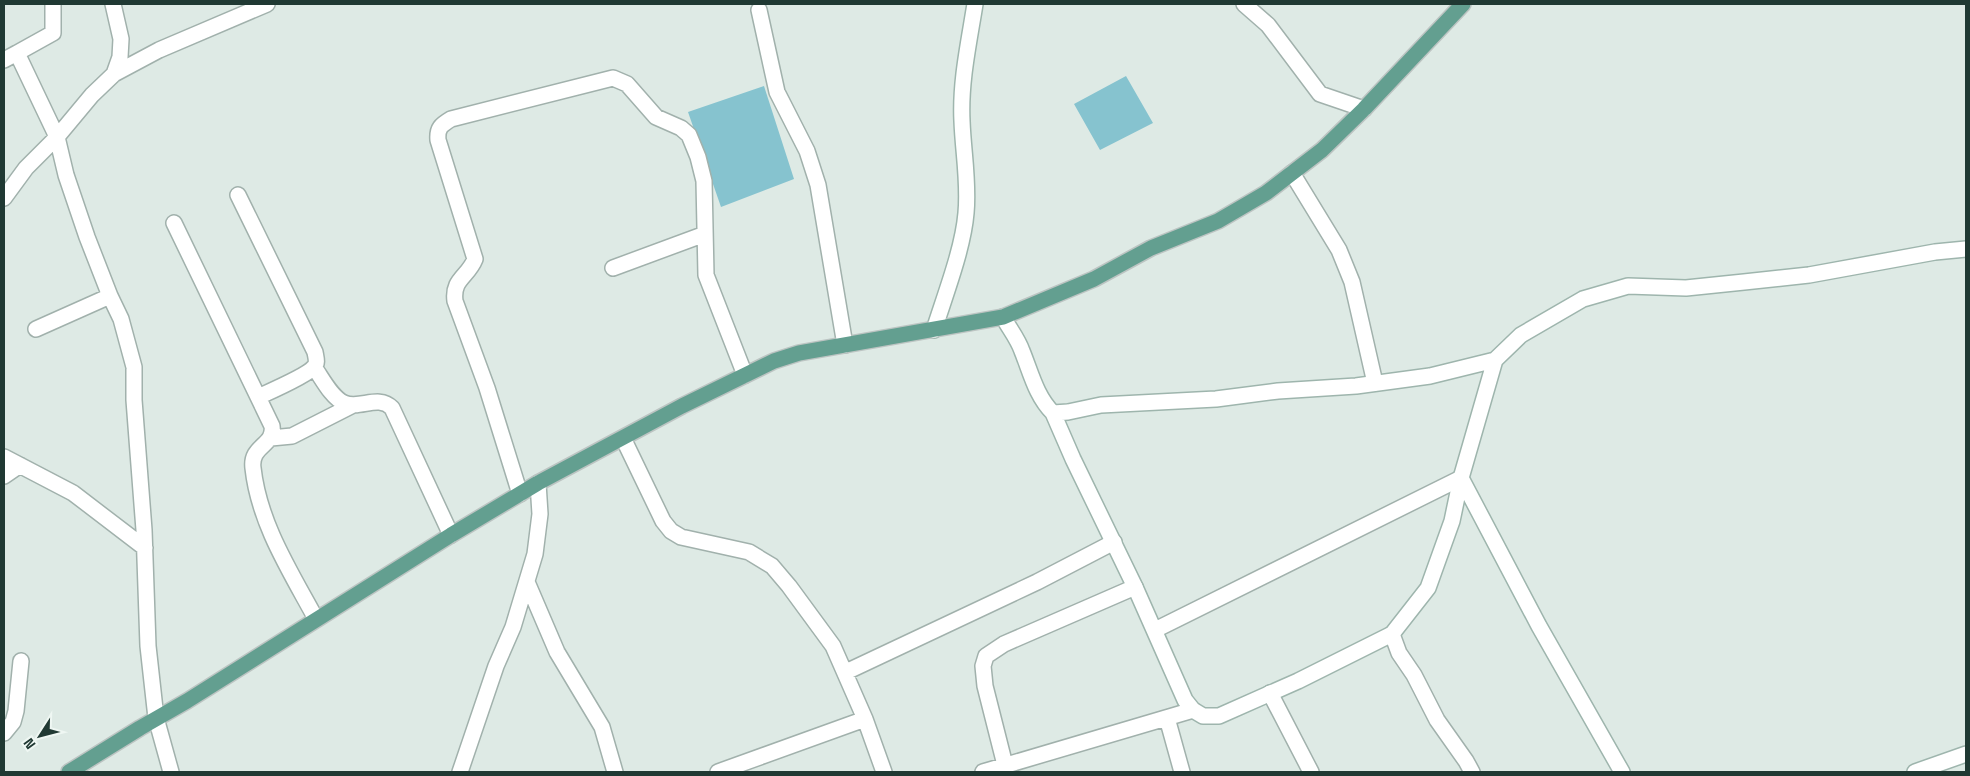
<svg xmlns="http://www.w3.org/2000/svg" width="1970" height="776" font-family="'Space Grotesk',sans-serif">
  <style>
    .water { fill: #86c3cf }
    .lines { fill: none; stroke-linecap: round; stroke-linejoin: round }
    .street-casing { stroke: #a1b1ac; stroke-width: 18 }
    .secondary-casing { stroke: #9eb5ad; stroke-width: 18 }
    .primary-casing { stroke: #bcc4c2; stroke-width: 18 }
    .street { stroke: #fff; stroke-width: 15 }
    .secondary { stroke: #fff; stroke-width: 15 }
    .primary { stroke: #639f90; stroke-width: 15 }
  </style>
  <rect width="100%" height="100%" fill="#deeae5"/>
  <path class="water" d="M1126 76 1153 123 1100 150 1074 104Z
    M764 86 794 179 721 207 688 112Z"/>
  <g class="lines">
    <defs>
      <path id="street" d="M53 4V33L17 53 57 137 66 175 87 237 110 296 121 319 134 367V400L144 530 148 646 156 718 171 772
        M1244 4 1268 25 1320 94 1364 109
        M759 10 777 92 807 151 818 185 845 345
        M4 60 17 53
        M114 74 159 50 267 4
        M1292 173 1339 250 1352 282 1375 383
        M238 195 315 352C316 358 318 363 314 367 308 375 269 392 258 397
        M4 198 26 168 57 137 92 95 114 74 120 57 121 39 113 4
        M174 223 272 426C275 446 250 445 253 468 259 523 290 571 316 619
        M613 268 705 234
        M36 329 110 296
        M314 367C322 378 331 397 344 403 360 410 378 394 392 408L451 535
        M271 438 292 436 353 405
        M623 438 663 521 671 531 681 537 749 552 772 566 789 586 833 646 865 719 884 772
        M4 457 73 493 145 548
        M4 476 20 465
        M520 494 487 388 455 301C452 279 468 277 475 259L438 140C437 128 441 125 451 119L613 78 627 84 656 117 681 128 689 135 698 157 704 181 706 275 745 375
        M527 582 557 652 602 727 615 772
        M1155 630 1461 478
        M1392 634 1399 653 1414 675 1437 720 1466 761 1472 772
        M846 672 1037 582 1114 542
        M1270 693 1311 772
        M1167 718 1182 772
        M4 733 13 722 16 711 21 661
        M1005 765 985 686 983 666 986 656 1004 644 1135 587
        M460 772 496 666 513 627 535 554 540 514 538 483
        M718 772 865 719
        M983 772 1193 710"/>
      <path id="secondary" d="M1003 317C1009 328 1018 339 1022 351 1031 373 1036 396 1053 413L1068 412 1101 405 1216 399 1278 391 1356 386 1430 376 1495 360 1521 335 1583 299 1628 286 1686 288 1744 282 1809 275 1935 252 1966 249
        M934 330C945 295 963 249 966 213 969 182 963 151 962 121 960 82 969 42 975 4
        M1053 413 1073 459 1135 587 1185 700 1193 710 1203 716H1219L1298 681 1392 634 1428 588 1452 521 1461 478 1495 360
        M1461 478 1539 626 1622 772
        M1915 772 1966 754"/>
      <path id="primary" d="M69 772 140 728 187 701 451 535 538 483 682 406 774 361 799 353 1003 317 1094 279 1151 248 1218 221 1266 193 1322 150 1364 109 1463 4"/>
    </defs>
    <use href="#street" class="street-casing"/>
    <use href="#secondary" class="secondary-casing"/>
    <use href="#primary" class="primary-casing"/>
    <use href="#street" class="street"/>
    <use href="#secondary" class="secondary"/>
    <use href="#primary" class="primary"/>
  </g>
  <rect width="1970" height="776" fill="none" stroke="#203933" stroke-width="10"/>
  <g transform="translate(40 736) rotate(234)" stroke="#eff7f3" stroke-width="4" paint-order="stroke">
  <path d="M0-4L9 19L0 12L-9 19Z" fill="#203933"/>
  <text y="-8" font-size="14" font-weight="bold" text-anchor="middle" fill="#203933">N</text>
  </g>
</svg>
